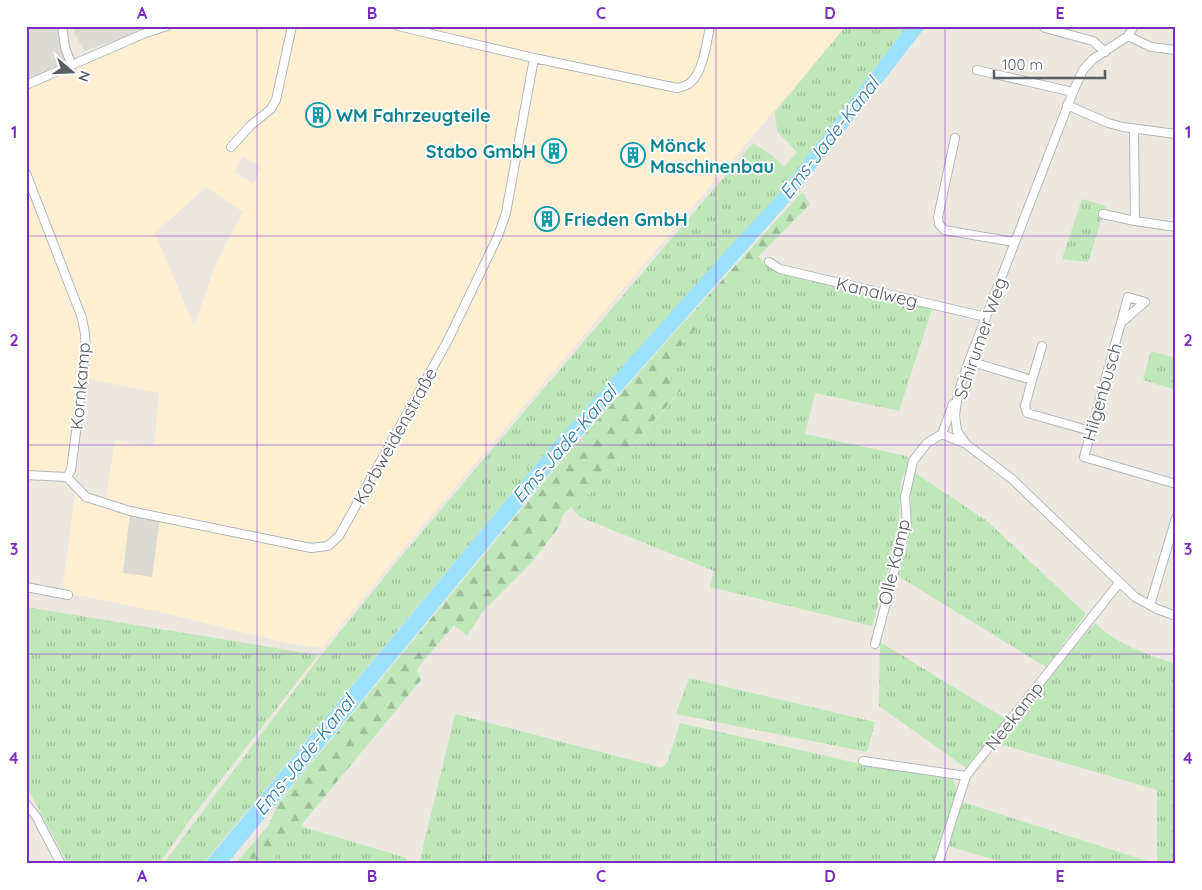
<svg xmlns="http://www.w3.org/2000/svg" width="1202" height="890" font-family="Quicksand,sans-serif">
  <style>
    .commercial { fill: #ffefd2; fill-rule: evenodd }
    .industrial { fill: #dddad4 }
    .grass { fill: url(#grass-tufts) }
    .forest { fill: url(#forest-firs) }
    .water { fill: #9de1ff }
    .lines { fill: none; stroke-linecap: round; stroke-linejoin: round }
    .minor-casing { stroke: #b3b7bc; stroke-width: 10 }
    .minor { stroke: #fff; stroke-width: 8 }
    .grid { fill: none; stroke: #7b2cbf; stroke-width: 1; stroke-opacity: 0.55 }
    .labels { text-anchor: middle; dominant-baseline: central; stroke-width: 4; stroke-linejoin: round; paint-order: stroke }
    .culture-label { font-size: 18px; font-weight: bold; fill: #0d838f; stroke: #fff; text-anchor: start }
    .street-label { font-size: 18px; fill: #585e62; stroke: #fff }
    .water-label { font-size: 19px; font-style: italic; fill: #2f78a6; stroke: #fff }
    .neatline { fill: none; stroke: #7b2cbf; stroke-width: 2 }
    .grid-label { font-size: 16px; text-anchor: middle; font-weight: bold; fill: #7b2cbf }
  </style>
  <defs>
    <pattern id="grass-tufts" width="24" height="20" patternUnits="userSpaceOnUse" patternTransform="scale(1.25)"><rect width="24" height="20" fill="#bfe7b9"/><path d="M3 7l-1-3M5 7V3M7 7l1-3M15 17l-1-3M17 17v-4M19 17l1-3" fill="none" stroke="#9ebe9a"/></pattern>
    <pattern id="forest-firs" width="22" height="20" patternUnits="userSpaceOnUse" patternTransform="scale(1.25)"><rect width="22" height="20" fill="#bfe7b9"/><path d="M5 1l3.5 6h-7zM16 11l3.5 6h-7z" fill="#9ebe9a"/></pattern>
  </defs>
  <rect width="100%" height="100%" fill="#ede8df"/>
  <path class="commercial" d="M155 26H846L401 551 322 648 287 643 165 613 62 592 76 487 86 497 105 503 115 440 154 447 159 393 84 378 67 477 26 475V85ZM243 156 261 167 254 184 234 172ZM206 187 243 212 216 263 194 326 155 233Z"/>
  <path class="industrial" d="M26 26H59L60 42 66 67 26 85Z
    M75 26H155L85 51 74 33Z
    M130 511 160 518 152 577 123 573Z"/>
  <path class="grass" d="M846 26H907L777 197 547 451 203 864H163L318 659 404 553 753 143 773 156 784 167 797 152 777 131 775 112Z
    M1082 199 1106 206 1088 262 1062 259Z
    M758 257 781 273 932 309 899 411 815 393 805 434 906 456 910 463 901 481 898 535 872 626 710 587 714 571 580 517 574 511 683 389 678 379 661 368Z
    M1151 351 1176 358V390L1143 380Z
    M915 473 987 521 1086 614 1046 667 898 576 908 543 911 521V488Z
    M26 607 318 655 192 817 159 864H68L26 785Z
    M1095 623C1116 644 1148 655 1176 664V864H1007L949 846 962 802 1157 864V790L996 743Z
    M880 642 1006 719 966 768 879 706Z
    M689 678 875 722 867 752 676 714Z
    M455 714 662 768 668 761 680 723 857 763 935 775 953 780 957 792 933 864H419Z
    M300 826 407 858 406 864H269Z"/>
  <path class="forest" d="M802 192 810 204 758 257 662 368 678 379 683 388 574 511 572 507 563 514 559 527 531 563 483 611 467 636 454 625 420 665 417 670 421 680 269 864H235L269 825 277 805 563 459 674 333Z"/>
  <path class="water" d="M907 26H926L791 200 562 458 227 864H204L547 451 731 245 777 196Z"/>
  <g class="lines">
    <defs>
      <path id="minor" d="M62 26 65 47 71 64
        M398 26 534 58 677 88C682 87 687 86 691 82 703 72 707 41 710 26
        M1043 26 1045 28 1093 41 1105 52
        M1134 26 1128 36 1093 59 1083 70 1073 92 969 361 958 393 955 415 957 431 966 444 1012 479 1135 597 1157 609 1176 616
        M1128 36 1151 47 1176 50
        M977 70 1073 92
        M26 85 143 34 167 26
        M1067 105 1108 123 1123 127 1176 134
        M1134 130 1135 221
        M955 138 938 217 939 224 944 230 1014 242
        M231 147 251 125 271 109 276 100 292 26
        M26 173 82 318 85 334 86 350 83 378 71 470 67 477 26 475
        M1103 214 1135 221 1176 227
        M769 262 780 269 986 317
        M1122 322 1145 302 1128 297 1084 457 1176 484
        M969 361 1032 380 1025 406 1027 413 1091 431
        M1032 380 1042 346
        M942 434 966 444
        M67 477 86 497 130 511 311 548 328 546 339 536 448 340 498 236 506 213 534 58
        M26 587 68 595
        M1150 605 1176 518
        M875 644 907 524 905 497 913 461 927 443 942 434 953 404
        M863 761 966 776
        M26 804 36 816 61 864
        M938 864 966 776 1119 583"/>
    </defs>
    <use href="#minor" class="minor-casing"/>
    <use href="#minor" class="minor"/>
  </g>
  <path class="grid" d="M257 26V864M486 26V864M716 26V864M945 26V864M26 236H1176M26 445H1176M26 654H1176"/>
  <defs>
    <symbol id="building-ring" viewBox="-11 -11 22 22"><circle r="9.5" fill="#fff" stroke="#0f9aa8" stroke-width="1.5"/><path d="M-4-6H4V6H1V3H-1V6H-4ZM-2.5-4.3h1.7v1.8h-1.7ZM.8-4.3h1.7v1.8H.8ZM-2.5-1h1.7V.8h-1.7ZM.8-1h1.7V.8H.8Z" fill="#0f9aa8"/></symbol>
  </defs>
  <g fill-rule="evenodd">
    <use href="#building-ring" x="304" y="101" width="28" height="28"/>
    <use href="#building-ring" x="540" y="137" width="28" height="28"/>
    <use href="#building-ring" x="619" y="141" width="28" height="28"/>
    <use href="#building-ring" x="533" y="205" width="28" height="28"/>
  </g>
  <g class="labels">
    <g class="culture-label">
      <text x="336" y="115">WM Fahrzeugteile</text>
      <text x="650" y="145">Mönck<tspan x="650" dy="21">Maschinenbau</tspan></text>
      <text x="536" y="151" text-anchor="end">Stabo GmbH</text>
      <text x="564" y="219">Frieden GmbH</text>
    </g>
    <g class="street-label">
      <text transform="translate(877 292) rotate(13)">Kanalweg</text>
      <text transform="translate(980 338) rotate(-71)">Schirumer Weg</text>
      <text transform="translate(80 386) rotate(-85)">Kornkamp</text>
      <text transform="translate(1102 392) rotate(-74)">Hilgenbusch</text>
      <text transform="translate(395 436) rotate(-61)">Korbweidenstraße</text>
      <text transform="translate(894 562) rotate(-77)">Olle Kamp</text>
      <text transform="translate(1014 716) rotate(-52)">Neekamp</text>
    </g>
    <g class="water-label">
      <text transform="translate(829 138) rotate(-52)">Ems-Jade-Kanal</text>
      <text transform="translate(564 444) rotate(-49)">Ems-Jade-Kanal</text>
      <text transform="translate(304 755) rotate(-51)">Ems-Jade-Kanal</text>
    </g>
  </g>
  <rect width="1202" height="890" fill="none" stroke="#ffffff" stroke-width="55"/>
  <g transform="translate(72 72) rotate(109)" stroke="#ffffff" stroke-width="4" paint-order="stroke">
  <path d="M0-4L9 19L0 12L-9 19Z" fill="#585e62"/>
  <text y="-8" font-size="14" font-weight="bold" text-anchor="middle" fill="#585e62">N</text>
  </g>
  <path d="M994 70v8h111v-8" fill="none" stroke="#585e62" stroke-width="2.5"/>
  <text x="1002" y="70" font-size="15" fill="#585e62" stroke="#ffffff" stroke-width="4" paint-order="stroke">100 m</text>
  <rect x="28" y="28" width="1146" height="834" class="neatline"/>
  <g class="grid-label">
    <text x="142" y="19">A</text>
    <text x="372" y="19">B</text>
    <text x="601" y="19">C</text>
    <text x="830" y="19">D</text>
    <text x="1060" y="19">E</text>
    <text x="14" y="138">1</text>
    <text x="1188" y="138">1</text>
    <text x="14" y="346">2</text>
    <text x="1188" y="346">2</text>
    <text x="14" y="555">3</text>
    <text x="1188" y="555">3</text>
    <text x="14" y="764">4</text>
    <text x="1188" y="764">4</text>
    <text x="142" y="882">A</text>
    <text x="372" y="882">B</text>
    <text x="601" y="882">C</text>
    <text x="830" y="882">D</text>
    <text x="1060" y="882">E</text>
  </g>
</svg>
